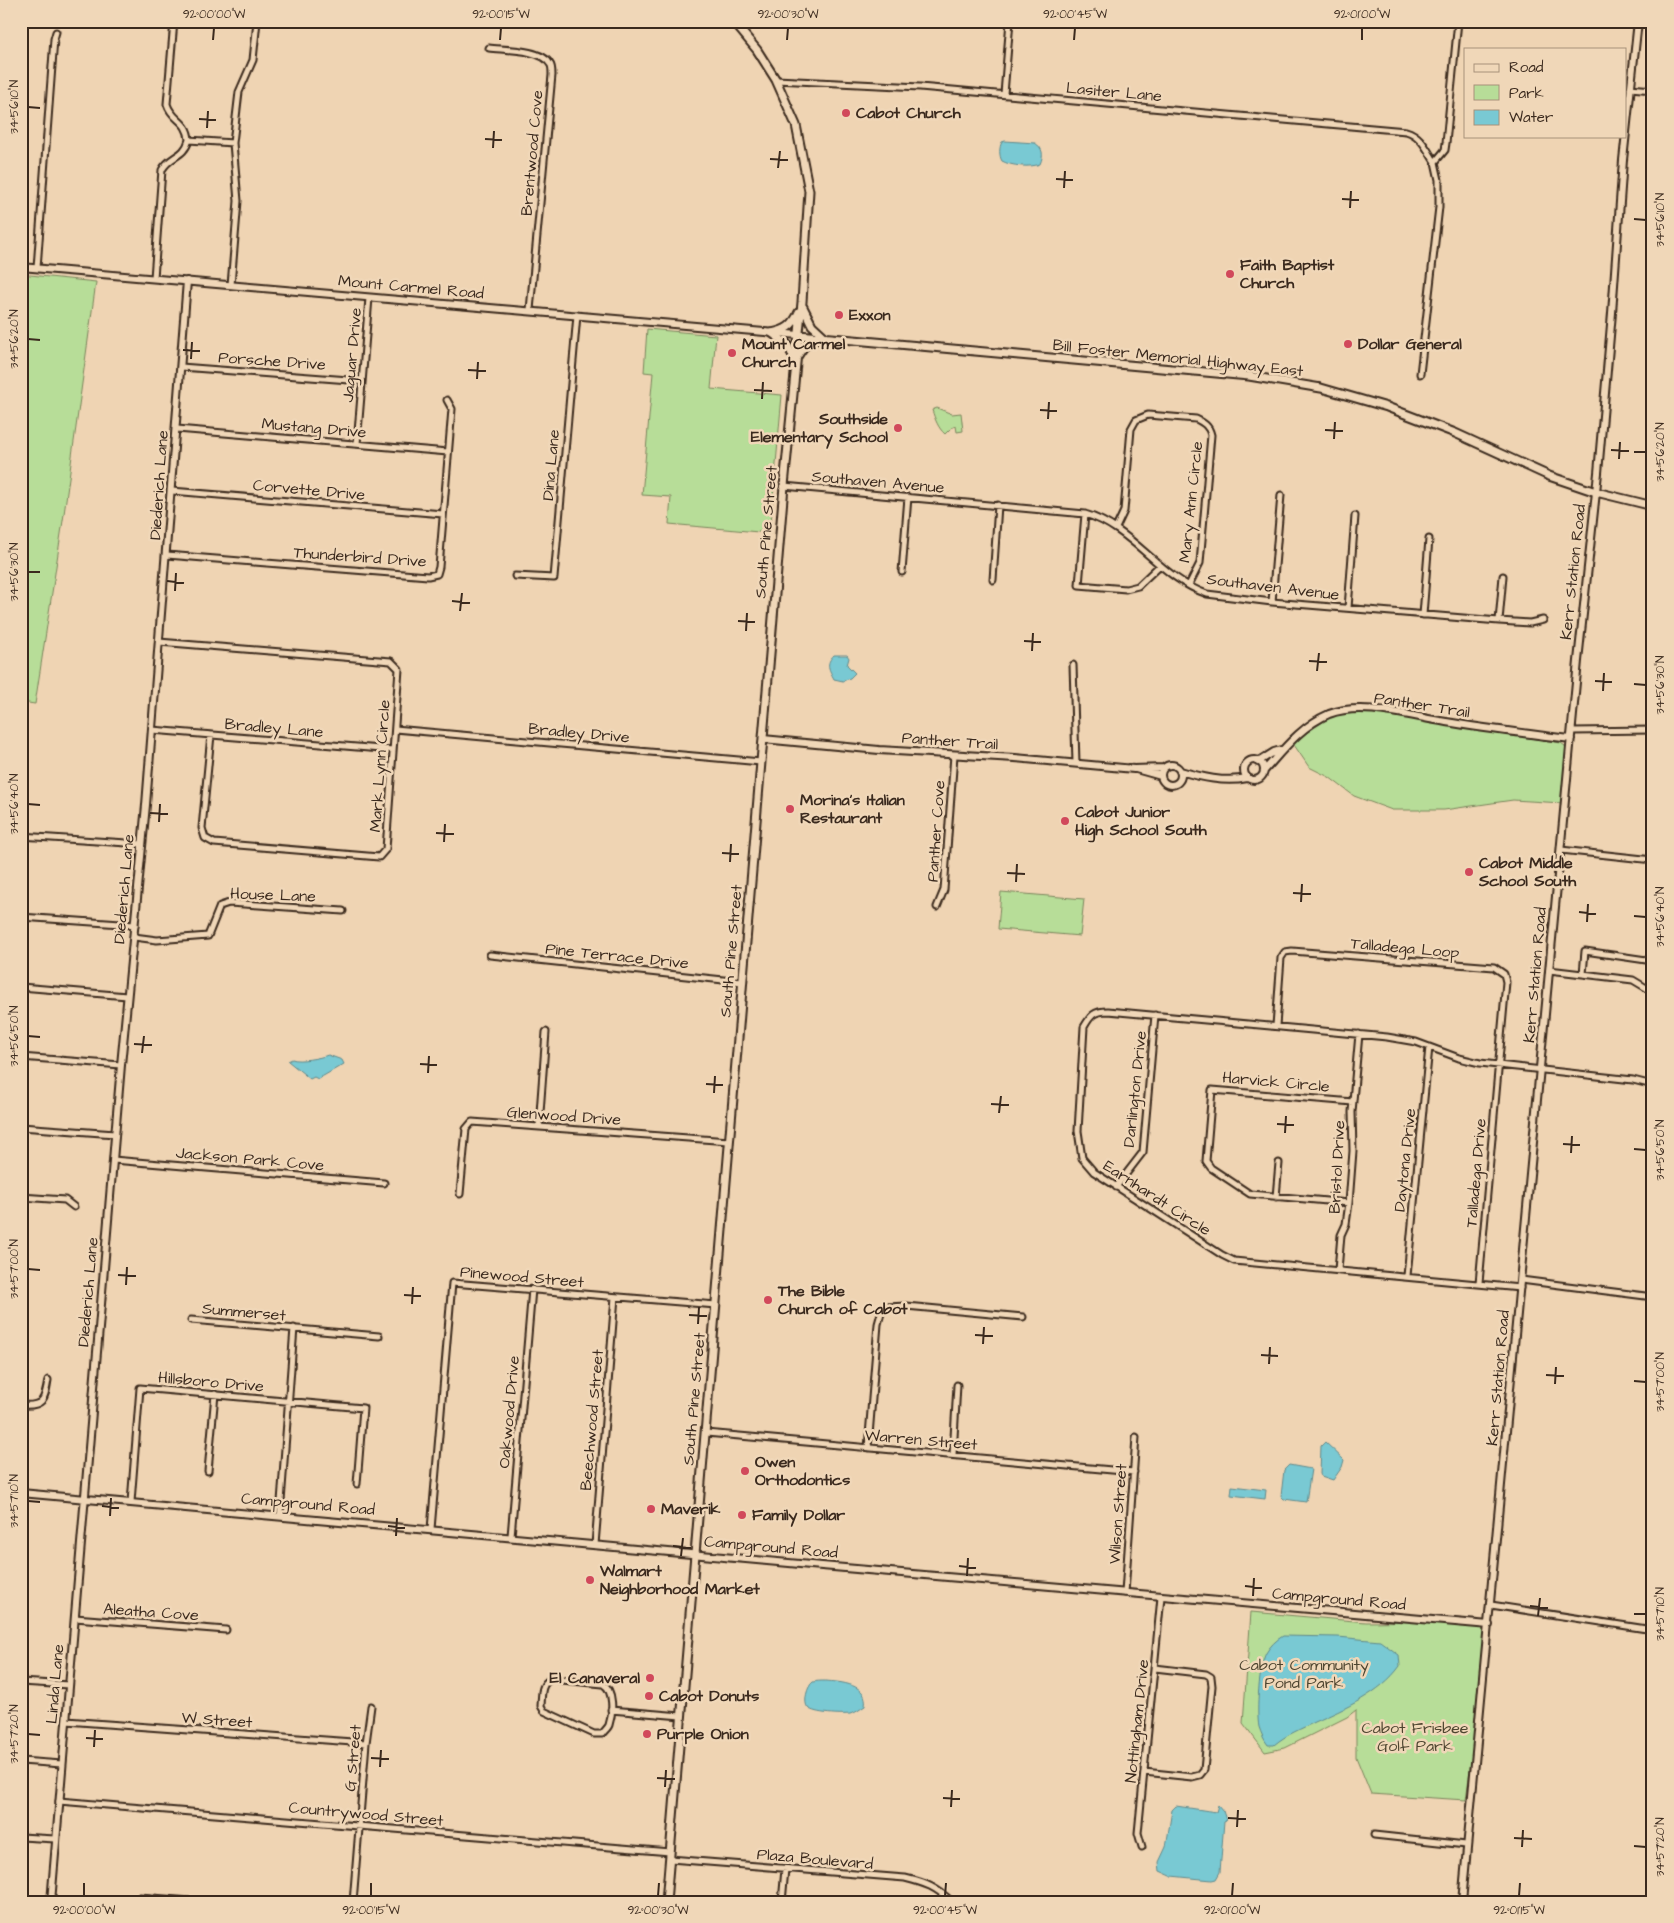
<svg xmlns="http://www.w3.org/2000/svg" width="1674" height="1923" font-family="'Architects Daughter',sans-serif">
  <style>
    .green { fill: #b7dd98; stroke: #79845b }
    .water { fill: #79c9d3; stroke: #60898b }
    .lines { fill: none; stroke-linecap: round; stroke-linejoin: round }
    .minor-casing { stroke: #3b2a1e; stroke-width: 9 }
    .tertiary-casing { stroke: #3b2a1e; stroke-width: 10 }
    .secondary-casing { stroke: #3b2a1e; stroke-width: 11 }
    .minor { stroke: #f0d7b8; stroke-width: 5 }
    .tertiary { stroke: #f0d7b8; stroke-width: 6 }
    .secondary { stroke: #f0d7b8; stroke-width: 7 }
    .ticks { fill: none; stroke: #3b2a1e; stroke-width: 2 }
    .poi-dot { fill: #d1495b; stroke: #f0d7b8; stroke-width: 2 }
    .labels { text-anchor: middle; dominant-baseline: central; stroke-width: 5; stroke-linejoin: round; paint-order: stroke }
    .street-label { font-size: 16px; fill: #3b2a1e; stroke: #f0d7b8 }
    .poi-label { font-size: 16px; font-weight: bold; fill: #3b2a1e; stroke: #f0d7b8; text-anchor: start }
    .park-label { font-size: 16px; fill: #4e4530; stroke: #f0d7b8 }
    .neatline { fill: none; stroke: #3b2a1e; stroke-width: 2 }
    .ticks-label { font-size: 12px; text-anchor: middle; fill: #3b2a1e }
  </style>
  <rect width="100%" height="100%" fill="#efd4b3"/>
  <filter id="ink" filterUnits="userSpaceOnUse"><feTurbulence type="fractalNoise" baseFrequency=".02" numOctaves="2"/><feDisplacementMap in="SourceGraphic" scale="10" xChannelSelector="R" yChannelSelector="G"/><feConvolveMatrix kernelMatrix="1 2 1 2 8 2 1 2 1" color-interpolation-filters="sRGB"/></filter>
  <g filter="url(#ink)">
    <path class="green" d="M21 274 96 282 64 514 35 704 21 702Z
      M647 329 716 335 711 389 782 395 770 533 669 524 671 497 642 495 653 373 644 372Z
      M937 408 952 414 961 413 963 431 957 432 956 426 951 428 945 434C938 428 935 419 932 410Z
      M1354 712H1367L1561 743 1565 746 1567 751 1562 803 1513 800 1444 810H1392L1354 796 1329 777 1309 767 1292 742 1334 715Z
      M1001 892 1084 899 1080 936 998 929Z
      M1251 1612 1366 1622 1435 1621 1489 1625 1466 1800 1371 1794 1356 1757V1710L1347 1717 1285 1748 1265 1752 1243 1723Z"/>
    <path class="water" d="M1005 141 1035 143C1043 148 1044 155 1040 164 1030 168 1011 166 1002 161 999 156 999 147 1002 142Z
      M834 655H847L849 658 847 665 855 673 850 678 843 681 834 679C829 669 825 664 834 655Z
      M328 1055 342 1060 344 1064 318 1079 314 1077 310 1079 288 1061 292 1059C299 1062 320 1058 328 1055Z
      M1325 1442 1344 1460 1342 1467 1333 1480 1321 1476 1320 1474 1321 1446Z
      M1289 1465 1311 1469 1306 1502 1284 1499 1281 1496 1284 1470Z
      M1232 1486 1266 1490 1265 1499 1231 1495Z
      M1283 1636 1338 1637 1380 1641 1399 1655 1400 1666C1381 1693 1344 1709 1315 1722 1301 1729 1287 1734 1274 1745H1268C1264 1740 1261 1733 1259 1727 1256 1712 1259 1666 1266 1653 1270 1646 1276 1640 1283 1636Z
      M825 1681C841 1682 869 1684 865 1706 860 1709 856 1713 850 1714 842 1715 814 1714 808 1708 803 1703 807 1686 813 1682 816 1681 821 1681 825 1681Z
      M1218 1805 1223 1811 1226 1820 1224 1821 1220 1872 1216 1879 1212 1880 1171 1876 1160 1871 1159 1862 1166 1847 1172 1810 1176 1806 1216 1812Z"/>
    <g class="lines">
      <defs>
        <path id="minor" d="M489 48C505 50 542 49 550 64 552 66 552 72 552 75L530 310
          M776 80 920 87 1406 131C1421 135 1427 150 1435 162
          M1630 88 1653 90
          M1004 94 1010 21
          M189 140 233 143
          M37 268 54 39 56 32
          M154 278 162 170C170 155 184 158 189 140 188 120 172 121 167 104L174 21
          M231 285 238 201 233 143 239 92 253 60 257 21
          M181 367 362 381
          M1420 374 1439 207V180L1435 162 1445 150 1446 143 1458 21
          M177 429 448 452
          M357 444 369 298
          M784 486 1085 514C1133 528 1160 578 1207 594L1272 602 1499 621 1530 623 1543 620
          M172 491 443 514
          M1085 514 1079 585 1126 589 1138 586 1160 565
          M1116 528 1124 511 1131 429 1136 420 1148 415 1196 419C1204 423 1209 426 1211 435L1200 563 1189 585
          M167 555 428 576 437 574 439 567 452 409 447 400
          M902 572 908 497
          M515 576 554 578 577 315
          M993 580 998 505
          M1272 602 1281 495
          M1348 608 1355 516
          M1423 615 1429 539
          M1499 621 1503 576
          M159 642 391 661 399 669 386 849 379 857 214 843 205 838 202 828 211 735
          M1073 665 1076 763
          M395 729 761 762
          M152 730 393 750
          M1572 731 1653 730
          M21 836 142 844
          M1561 850 1653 860
          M937 907 944 890 954 755
          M21 917 135 925
          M134 937 157 940 208 936 220 906 229 903 343 911
          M490 955 742 982
          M1549 970 1633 980 1653 992
          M1583 974 1585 951 1653 961
          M21 987 127 996
          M1276 1026 1281 958 1285 952 1292 951 1494 967 1504 974 1506 982 1479 1283
          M21 1057 121 1065
          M539 1126 546 1032
          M21 1127 115 1134
          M113 1160 384 1183
          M1116 1187 1143 1152 1155 1015
          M460 1194 466 1129 472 1122 729 1141
          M21 1197 65 1200 74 1207
          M1276 1197 1279 1163
          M1349 1203 1250 1194 1211 1168 1206 1161 1212 1090 1353 1102
          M1338 1270 1341 1235 1346 1224 1349 1203 1353 1151 1352 1112 1359 1034
          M1407 1276 1429 1047
          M1521 1280 1653 1297
          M1520 1288 1234 1261 1222 1255 1094 1172 1082 1158 1078 1131 1084 1027C1091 1015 1094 1011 1108 1011L1387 1037 1416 1042 1459 1058 1480 1063 1633 1080 1653 1085
          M191 1320 379 1336
          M21 1405C43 1407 45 1400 48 1380
          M706 1433 1134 1472
          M868 1448 878 1324 881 1313 887 1307 906 1306 1023 1317
          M953 1455 957 1385
          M208 1471 215 1394
          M131 1502 140 1388 363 1408 357 1484
          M280 1515 294 1328
          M431 1529 452 1283 716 1305
          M511 1536 532 1289
          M595 1545 615 1297
          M1125 1593 1136 1437
          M1491 1605 1653 1630
          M75 1618 226 1630
          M551 1679 603 1684C614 1690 613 1713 609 1725 608 1728 604 1731 602 1734H594L544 1711 541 1706C542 1695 540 1684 551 1679Z
          M21 1682 69 1685
          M611 1710 681 1716
          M66 1721 366 1743
          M21 1761 62 1764
          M1144 1772 1192 1777 1200 1775 1204 1770 1212 1686 1211 1677 1206 1674 1155 1668
          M59 1801 670 1852
          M1374 1835 1466 1845
          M21 1837 55 1839
          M1142 1847 1138 1833 1161 1597
          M670 1859 905 1878C926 1883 936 1887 952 1902
          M140 1897 204 1902
          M353 1902 366 1743 371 1706
          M782 1902 785 1869
          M1329 1902H1331"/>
        <path id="tertiary" d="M21 267 799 335
          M763 739 879 750 1015 758 1134 769 1164 768
          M1244 770a10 10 0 1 1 20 0a10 10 0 1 1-20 0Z
          M1258 762 1274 752 1281 750
          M1161 775a10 10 0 1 1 20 0a10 10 0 1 1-20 0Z
          M1136 769 1161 776
          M1180 771C1201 777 1225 783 1247 778
          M1264 771C1283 750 1301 726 1329 714 1363 701 1412 717 1446 722 1487 729 1529 734 1571 739
          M21 1493C511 1535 999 1585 1489 1625
          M51 1902 121 1065 146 805 187 281
          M1462 1902 1578 661 1598 473 1612 313 1623 160 1638 21"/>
        <path id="secondary" d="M803 307 812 325 826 338
          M772 333C786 330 793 326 799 312
          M772 333 787 344 795 360
          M799 335 1249 376 1321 388 1387 407 1455 433 1549 476 1596 492 1653 506
          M797 357C803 347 807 341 819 339
          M666 1902 784 486 802 302 809 191 796 125 776 80 757 50 733 21"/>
      </defs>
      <use href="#minor" class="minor-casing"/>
      <use href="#tertiary" class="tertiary-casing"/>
      <use href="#secondary" class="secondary-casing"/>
      <use href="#minor" class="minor"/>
      <use href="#tertiary" class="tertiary"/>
      <use href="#secondary" class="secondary"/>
    </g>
  </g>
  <path class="ticks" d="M213 40 214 28M500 40 501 28M787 40 788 28M1074 40 1075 28M1362 40V28M28 107 40 108M199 119 216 120M207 128 208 111M485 139 502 140M493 148 494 131M770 159 788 160M778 168 780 151M1056 179 1073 180M1064 188 1065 171M1342 199 1359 200M1350 208 1351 191M1634 219 1646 220M28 339 40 340M183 350 200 351M191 359 192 342M468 370 486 371M477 379 478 362M754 390 772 391M762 399 763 382M1040 410 1057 411M1048 419 1049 402M1325 430 1343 431M1334 439 1335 422M1611 450 1629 451M1634 452H1646M1619 459 1620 442M28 572H40M167 581 184 583M175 591 176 573M452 601 470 603M460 611 462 593M738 621 755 622M746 631 747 613M1024 641 1041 642M1032 651 1033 633M1309 661 1327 662M1317 671 1319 653M1595 681 1612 682M1634 684 1646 685M1603 691 1604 673M28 804 40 805M150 813 168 814M159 822 160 804M436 833 454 834M444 842 445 824M722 853 739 854M730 862 731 844M1007 873 1025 874M1016 882 1017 864M1293 893 1311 894M1301 902 1302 884M1579 912 1596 914M1634 916 1646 917M1587 922 1588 904M28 1036 40 1037M134 1044 152 1045M142 1053 144 1036M420 1064 437 1065M428 1073 429 1056M706 1084 723 1085M714 1093 715 1076M991 1104 1009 1105M999 1113 1001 1096M1277 1124 1294 1125M1285 1133 1286 1116M1563 1144 1580 1145M1634 1149 1646 1150M1571 1153 1572 1136M28 1269 40 1270M118 1275 136 1276M126 1285 127 1267M404 1295 421 1296M412 1304 413 1287M689 1315 707 1316M698 1324 699 1307M975 1335 993 1336M983 1344 984 1327M1261 1355 1278 1356M1269 1364 1270 1347M1546 1375 1564 1376M1634 1381 1646 1382M1555 1384 1556 1367M28 1501 40 1502M102 1506 119 1508M110 1516 111 1498M388 1526 405 1528M396 1536 397 1518M673 1546 691 1548M681 1556 683 1538M959 1566 976 1568M967 1576 968 1558M1245 1586 1262 1588M1253 1596 1254 1578M1530 1606 1548 1608M1634 1614H1646M1538 1616 1540 1598M28 1734 40 1735M86 1738 103 1739M94 1747 95 1730M371 1758 389 1759M380 1767 381 1750M657 1778 675 1779M665 1787 666 1770M943 1798 960 1799M951 1807 952 1790M1228 1818 1246 1819M1237 1827 1238 1810M1514 1838 1532 1839M1634 1846 1646 1847M1522 1847 1523 1830M84 1896V1883M371 1896V1883M658 1896 659 1883M945 1896 946 1883M1232 1896 1233 1883M1519 1896 1520 1883"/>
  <g class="poi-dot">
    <circle cx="846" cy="113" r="5"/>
    <circle cx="1230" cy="274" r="5"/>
    <circle cx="839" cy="315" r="5"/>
    <circle cx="1348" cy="344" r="5"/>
    <circle cx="732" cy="353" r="5"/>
    <circle cx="898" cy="428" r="5"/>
    <circle cx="790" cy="809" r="5"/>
    <circle cx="1065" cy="821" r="5"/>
    <circle cx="1469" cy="872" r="5"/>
    <circle cx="768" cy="1300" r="5"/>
    <circle cx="745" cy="1471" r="5"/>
    <circle cx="651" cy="1509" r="5"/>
    <circle cx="742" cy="1515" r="5"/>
    <circle cx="590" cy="1580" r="5"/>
    <circle cx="650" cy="1678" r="5"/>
    <circle cx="649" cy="1696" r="5"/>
    <circle cx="647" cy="1734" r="5"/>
  </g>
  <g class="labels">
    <g class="street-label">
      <text transform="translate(1114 92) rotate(5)">Lasiter Lane</text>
      <text transform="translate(532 153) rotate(-85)">Brentwood Cove</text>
      <text transform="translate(411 287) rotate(5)">Mount Carmel Road</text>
      <text transform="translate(352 355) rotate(-85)">Jaguar Drive</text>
      <text transform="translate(1178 358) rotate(6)">Bill Foster Memorial Highway East</text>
      <text transform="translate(272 361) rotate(4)">Porsche Drive</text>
      <text transform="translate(314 428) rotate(5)">Mustang Drive</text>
      <text transform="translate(551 465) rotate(-85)">Dina Lane</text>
      <text transform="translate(878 482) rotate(5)">Southaven Avenue</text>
      <text transform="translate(159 485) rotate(-86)">Diederich Lane</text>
      <text transform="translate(309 490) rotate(5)">Corvette Drive</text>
      <text transform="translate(1191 502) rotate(-84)">Mary Ann Circle</text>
      <text transform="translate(766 532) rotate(-85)">South Pine Street</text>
      <text transform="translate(360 557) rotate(4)">Thunderbird Drive</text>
      <text transform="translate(1573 572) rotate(-84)">Kerr Station Road</text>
      <text transform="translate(1273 587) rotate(7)">Southaven Avenue</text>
      <text transform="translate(1422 705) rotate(9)">Panther Trail</text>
      <text transform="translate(274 728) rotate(5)">Bradley Lane</text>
      <text transform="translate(579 733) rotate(5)">Bradley Drive</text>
      <text transform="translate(950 741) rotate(4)">Panther Trail</text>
      <text transform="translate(380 766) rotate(-86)">Mark Lynn Circle</text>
      <text transform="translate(936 831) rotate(-86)">Panther Cove</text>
      <text transform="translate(124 889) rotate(-85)">Diederich Lane</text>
      <text transform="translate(273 895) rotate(2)">House Lane</text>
      <text transform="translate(1405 948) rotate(5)">Talladega Loop</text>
      <text transform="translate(731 951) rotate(-85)">South Pine Street</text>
      <text transform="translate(617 956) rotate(6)">Pine Terrace Drive</text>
      <text transform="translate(1535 975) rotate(-85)">Kerr Station Road</text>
      <text transform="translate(1276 1082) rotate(5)">Harvick Circle</text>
      <text transform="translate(1135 1089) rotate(-84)">Darlington Drive</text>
      <text transform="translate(564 1116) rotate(4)">Glenwood Drive</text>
      <text transform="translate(250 1159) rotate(5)">Jackson Park Cove</text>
      <text transform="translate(1405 1160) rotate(-84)">Daytona Drive</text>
      <text transform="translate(1337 1167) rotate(-87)">Bristol Drive</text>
      <text transform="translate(1476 1173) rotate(-85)">Talladega Drive</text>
      <text transform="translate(1157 1198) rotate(33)">Earnhardt Circle</text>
      <text transform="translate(522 1277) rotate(5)">Pinewood Street</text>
      <text transform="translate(88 1292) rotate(-85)">Diederich Lane</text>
      <text transform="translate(244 1312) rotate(5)">Summerset</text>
      <text transform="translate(1498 1378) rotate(-85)">Kerr Station Road</text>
      <text transform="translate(211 1382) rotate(5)">Hillsboro Drive</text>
      <text transform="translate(694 1399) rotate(-85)">South Pine Street</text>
      <text transform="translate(509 1412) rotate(-85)">Oakwood Drive</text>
      <text transform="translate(592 1420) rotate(-85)">Beechwood Street</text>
      <text transform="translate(921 1440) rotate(5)">Warren Street</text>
      <text transform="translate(308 1504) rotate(5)">Campground Road</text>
      <text transform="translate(1118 1514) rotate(-86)">Wilson Street</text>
      <text transform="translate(771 1547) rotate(5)">Campground Road</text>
      <text transform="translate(1339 1599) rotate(5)">Campground Road</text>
      <text transform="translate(151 1612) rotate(4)">Aleatha Cove</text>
      <text transform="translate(55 1684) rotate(-85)">Linda Lane</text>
      <text transform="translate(217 1720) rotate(4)">W Street</text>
      <text transform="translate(1137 1721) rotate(-84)">Nottingham Drive</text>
      <text transform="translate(353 1758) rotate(-85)">G Street</text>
      <text transform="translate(366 1814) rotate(5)">Countrywood Street</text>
      <text transform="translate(815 1859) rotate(5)">Plaza Boulevard</text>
    </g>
    <g class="poi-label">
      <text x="856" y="113">Cabot Church</text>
      <text x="1240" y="265">Faith Baptist<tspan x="1240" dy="18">Church</tspan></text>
      <text x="849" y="315">Exxon</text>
      <text x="742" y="344">Mount Carmel<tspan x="742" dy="18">Church</tspan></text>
      <text x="1358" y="344">Dollar General</text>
      <text x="888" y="419" text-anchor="end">Southside<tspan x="888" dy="18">Elementary School</tspan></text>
      <text x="800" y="800">Morina's Italian<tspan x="800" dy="18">Restaurant</tspan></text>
      <text x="1075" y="812">Cabot Junior<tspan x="1075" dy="18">High School South</tspan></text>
      <text x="1479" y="863">Cabot Middle<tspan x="1479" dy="18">School South</tspan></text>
      <text x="778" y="1291">The Bible<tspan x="778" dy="18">Church of Cabot</tspan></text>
      <text x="755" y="1462">Owen<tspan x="755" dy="18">Orthodontics</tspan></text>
      <text x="661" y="1509">Maverik</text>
      <text x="752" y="1515">Family Dollar</text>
      <text x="600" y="1571">Walmart<tspan x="600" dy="18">Neighborhood Market</tspan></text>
      <text x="640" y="1678" text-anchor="end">El Canaveral</text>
      <text x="659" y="1696">Cabot Donuts</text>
      <text x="657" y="1734">Purple Onion</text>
    </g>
    <g class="park-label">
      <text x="1304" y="1665">Cabot Community<tspan x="1304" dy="18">Pond Park</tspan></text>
      <text x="1415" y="1728">Cabot Frisbee<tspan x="1415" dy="18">Golf Park</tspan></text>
    </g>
  </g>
  <rect width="1674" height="1923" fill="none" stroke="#f0d7b8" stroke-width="55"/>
  <rect x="1464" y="48" width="162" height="90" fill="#f0d7b8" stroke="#a8927a"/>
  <rect x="1474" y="64" width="25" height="8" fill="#f0d7b8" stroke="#a8927a"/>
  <text x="1509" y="72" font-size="15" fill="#3b2a1e">Road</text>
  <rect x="1474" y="85" width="25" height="15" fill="#b7dd98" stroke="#a8927a"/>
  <text x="1509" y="98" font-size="15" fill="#3b2a1e">Park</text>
  <rect x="1474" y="110" width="25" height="15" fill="#79c9d3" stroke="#a8927a"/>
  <text x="1509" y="122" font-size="15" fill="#3b2a1e">Water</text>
  <rect x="28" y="28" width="1618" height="1868" class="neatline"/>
  <g class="ticks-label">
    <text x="214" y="18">92°00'00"W</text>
    <text x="501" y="18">92°00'15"W</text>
    <text x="788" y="18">92°00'30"W</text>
    <text x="1075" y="18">92°00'45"W</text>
    <text x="1362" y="18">92°01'00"W</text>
    <text transform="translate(14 107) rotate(-90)" y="4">34°56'10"N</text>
    <text transform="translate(1660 220) rotate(-90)" y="4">34°56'10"N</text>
    <text transform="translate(14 339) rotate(-90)" y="4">34°56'20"N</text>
    <text transform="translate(1660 452) rotate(-90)" y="4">34°56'20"N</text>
    <text transform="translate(14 572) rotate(-90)" y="4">34°56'30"N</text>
    <text transform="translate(1660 685) rotate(-90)" y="4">34°56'30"N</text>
    <text transform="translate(14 804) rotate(-90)" y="4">34°56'40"N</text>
    <text transform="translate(1660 917) rotate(-90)" y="4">34°56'40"N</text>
    <text transform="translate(14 1036) rotate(-90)" y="4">34°56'50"N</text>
    <text transform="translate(1660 1150) rotate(-90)" y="4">34°56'50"N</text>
    <text transform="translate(14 1269) rotate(-90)" y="4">34°57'00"N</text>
    <text transform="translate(1660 1382) rotate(-90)" y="4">34°57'00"N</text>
    <text transform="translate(14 1501) rotate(-90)" y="4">34°57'10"N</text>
    <text transform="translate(1660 1614) rotate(-90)" y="4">34°57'10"N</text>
    <text transform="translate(14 1734) rotate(-90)" y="4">34°57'20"N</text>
    <text transform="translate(1660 1847) rotate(-90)" y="4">34°57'20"N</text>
    <text x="84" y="1914">92°00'00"W</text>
    <text x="371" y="1914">92°00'15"W</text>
    <text x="658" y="1914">92°00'30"W</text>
    <text x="945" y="1914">92°00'45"W</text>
    <text x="1232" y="1914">92°01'00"W</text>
    <text x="1519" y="1914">92°01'15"W</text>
  </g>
</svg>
